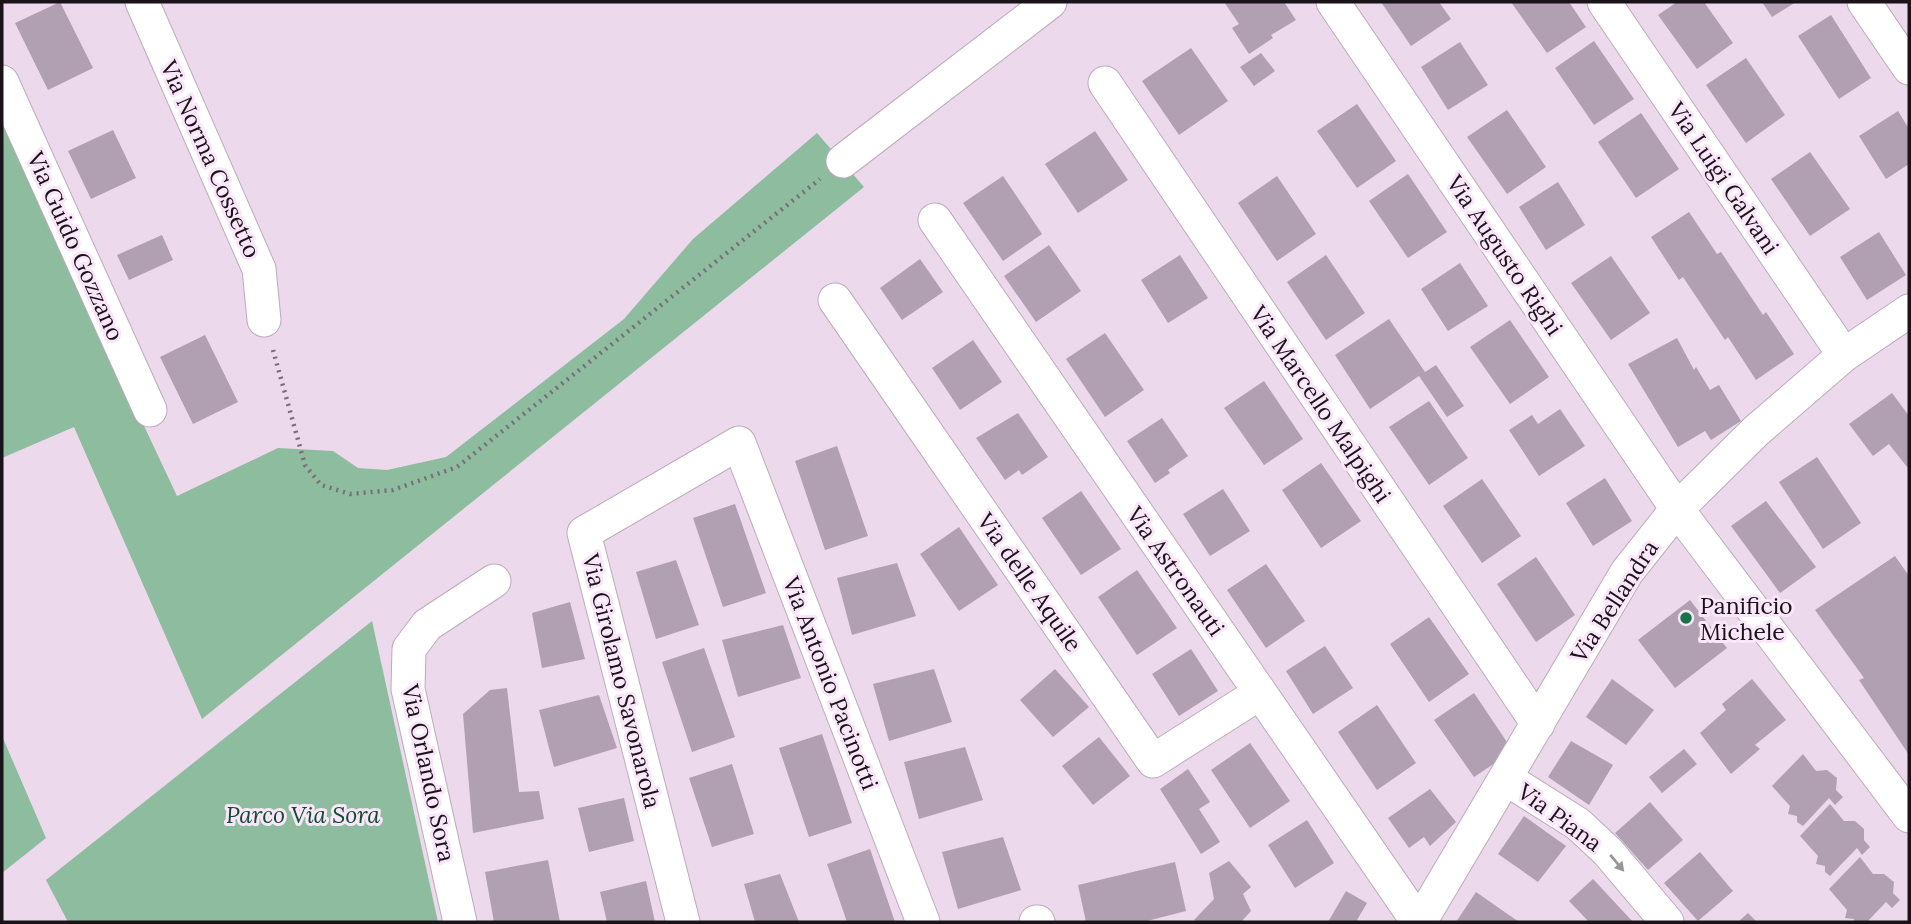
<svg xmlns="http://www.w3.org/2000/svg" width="1911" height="924" font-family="Lora,serif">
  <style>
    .green { fill: #8dbc9f }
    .building { fill: #b1a0b1 }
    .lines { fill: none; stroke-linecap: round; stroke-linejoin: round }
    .minor-casing { stroke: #bdabbc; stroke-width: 35 }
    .path { stroke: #796d79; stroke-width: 4.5; stroke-dasharray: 2 5; stroke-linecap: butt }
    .minor { stroke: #fff; stroke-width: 33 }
    .oneway { fill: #989598 }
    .poi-dot { fill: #187348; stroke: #f9e6f8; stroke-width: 2.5 }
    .labels { text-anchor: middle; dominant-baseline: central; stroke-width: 6; stroke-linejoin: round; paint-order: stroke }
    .street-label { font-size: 23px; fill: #1a131a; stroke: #f9e6f8 }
    .poi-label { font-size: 23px; fill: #1a131a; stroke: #f9e6f8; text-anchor: start }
    .park-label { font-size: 23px; font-style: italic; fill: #0f4b2e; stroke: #f9e6f8 }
  </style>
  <rect width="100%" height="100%" fill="#ecd9eb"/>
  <path class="green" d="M2 124 177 496 278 448 333 451 358 468 387 470 446 457 624 319 693 239 817 133 864 187 202 719 74 427 2 458Z
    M372 621 438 922H68L46 880Z
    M2 736 46 838 2 873Z"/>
  <path class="building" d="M60 2 93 68 48 90 15 23Z
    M1224 2H1284L1296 20 1271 35 1273 38 1249 54 1232 28 1239 24Z
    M1381 2H1439L1451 19 1411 46Z
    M1511 2H1569L1586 27 1547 53Z
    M1677 2H1704L1733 43 1697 69 1658 15Z
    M1762 2H1796L1772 17Z
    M1831 15 1871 78 1839 99 1798 36Z
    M1594 41 1634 99 1594 125 1555 68Z
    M1460 42 1488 85 1448 110 1421 67Z
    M1191 48 1228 101 1179 135 1142 81Z
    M1261 53 1275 71 1254 86 1240 67Z
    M1746 58 1785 115 1746 143 1706 85Z
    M1357 104 1396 161 1357 188 1317 131Z
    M1507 110 1546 167 1507 194 1467 137Z
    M1898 111 1909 129V164L1886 179 1859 136Z
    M1641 113 1679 169 1636 198 1598 142Z
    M113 130 136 178 91 199 68 151Z
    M1095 131 1128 180 1078 213 1045 164Z
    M1810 152 1850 209 1810 236 1771 179Z
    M1408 174 1447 232 1408 258 1369 201Z
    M1003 176 1042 234 1003 261 963 203Z
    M1277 176 1316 234 1277 261 1238 203Z
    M1558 182 1585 225 1546 250 1519 207Z
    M1689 212 1717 254 1721 252 1763 315 1766 312 1794 354 1756 380 1728 337 1725 340 1683 277 1679 280 1651 237Z
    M1879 232 1906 275 1867 300 1840 257Z
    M162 235 173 260 129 280 117 255Z
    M1049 245 1081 291 1036 322 1004 276Z
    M1180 255 1208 298 1168 323 1141 280Z
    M1326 255 1365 313 1326 340 1287 282Z
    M1611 256 1650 313 1611 340 1571 283Z
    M920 259 943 292 902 320 880 288Z
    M1460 263 1488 306 1448 331 1421 289Z
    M1389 319 1425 372 1436 365 1464 406 1447 417 1419 376 1370 409 1335 355Z
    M1510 320 1549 377 1510 404 1470 347Z
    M1105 333 1144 390 1105 417 1066 359Z
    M205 335 238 402 193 424 160 357Z
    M1677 338 1694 370 1696 367 1710 390 1719 385 1741 421 1711 440 1705 431 1678 447 1628 364Z
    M973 340 1002 382 960 410 932 368Z
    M1264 381 1303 439 1264 465 1224 408Z
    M1892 393 1909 416V465L1907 467 1889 444 1873 456 1849 424Z
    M1429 401 1468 458 1429 485 1389 427Z
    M1560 409 1585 446 1539 476 1509 430 1532 415 1538 424Z
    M1018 413 1048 457 1022 475 1019 470 1005 480 976 438Z
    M1162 418 1188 456 1168 470 1170 473 1155 483 1127 441Z
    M837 446 868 536 825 550 795 461Z
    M1817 457 1861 523 1823 549 1779 482Z
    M1321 463 1361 521 1321 548 1282 490Z
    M1605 478 1632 521 1593 546 1566 503Z
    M1482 479 1521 536 1482 563 1443 506Z
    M1223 489 1250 531 1210 556 1183 514Z
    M1081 491 1121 549 1081 575 1042 518Z
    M1766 501 1816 567 1780 593 1731 526Z
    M735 504 766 593 723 607 693 518Z
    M959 527 998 585 959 611 920 554Z
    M1895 556 1909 576V755L1859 680 1864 678 1815 610Z
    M1536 557 1575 615 1536 642 1497 584Z
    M676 560 699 625 656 639 636 572Z
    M897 563 916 616 852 635 837 578Z
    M1266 564 1305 621 1266 648 1227 590Z
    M1137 570 1177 628 1137 655 1098 597Z
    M1690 600 1727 648 1675 688 1638 640Z
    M570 602 585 659 542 668 532 613Z
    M1429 617 1469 674 1429 702 1390 644Z
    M783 625 801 678 738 697 722 640Z
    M1325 646 1353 688 1313 714 1286 671Z
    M704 648 735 737 692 752 662 662Z
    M1191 649 1218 691 1179 716 1152 674Z
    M934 669 952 722 889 741 873 684Z
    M1055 669 1089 707 1053 737 1020 700Z
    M1612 679 1654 710 1626 745 1586 717Z
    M1752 679 1786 720 1755 745 1760 749 1731 774 1700 733 1726 710 1722 704Z
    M507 688 519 792 539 791 544 819 473 833 463 714 490 690Z
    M1474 693 1513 751 1474 777 1434 720Z
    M599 695 617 748 554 767 539 710Z
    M1377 705 1416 763 1377 790 1338 732Z
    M822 734 852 823 809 837 779 748Z
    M1099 737 1130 776 1093 805 1062 766Z
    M1571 741 1613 765 1589 805 1548 777Z
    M1250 743 1290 801 1250 828 1211 770Z
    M965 747 983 800 919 819 904 762Z
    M1684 749 1697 764 1662 793 1649 777Z
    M1803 754 1816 771 1827 770 1837 778 1836 790 1843 797 1835 805 1829 798 1803 826 1797 822V816L1788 814 1790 806 1772 786Z
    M732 764 754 834 712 847 689 778Z
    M1188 769 1210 802 1199 809 1220 842 1201 854 1160 789Z
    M1430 789 1456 822 1430 846 1424 837 1409 848 1388 818Z
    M624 798 634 841 589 852 578 808Z
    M1650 802 1683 840 1648 870 1615 833Z
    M1830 804 1844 821H1855L1864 829V840L1870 847 1862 855 1857 848 1830 876 1825 872V866L1816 864 1818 856 1800 836Z
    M1524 816 1566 846 1538 882 1498 854Z
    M1307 820 1334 863 1295 888 1268 845Z
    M1003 837 1021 890 958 909 942 852Z
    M870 849 895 922H847L827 864Z
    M1700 852 1733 891 1698 921 1664 883Z
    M1860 857 1873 874H1884L1894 882 1893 893 1900 900 1892 908 1886 902 1867 922H1854V919L1845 918 1847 910 1829 889Z
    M548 860 560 922H494L485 872Z
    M1229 861 1251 887 1243 894 1251 911 1241 922H1198L1194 920 1214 899 1209 873Z
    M1175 862 1186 911 1143 922H1086L1078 885Z
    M780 874 799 922H755L744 884Z
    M1593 879 1633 922H1589L1569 901Z
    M646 881 655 922H607L600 892Z
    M1346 891 1367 903 1357 920 1360 922H1328Z
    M1476 892 1519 922H1456Z
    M1748 913 1757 922H1738Z"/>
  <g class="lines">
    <defs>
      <path id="minor" d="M142 2 259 269 264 320
        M1333 2 1677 509 1909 816
        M1604 2 1844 355
        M1864 2 1909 68
        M2 82 150 410
        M1105 83 1538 724
        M843 161 1050 2
        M935 220 1418 922
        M835 300 1153 761 1260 693
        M1505 778 1578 824 1608 852 1667 922
        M460 922 408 689 409 649 427 625 494 581
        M683 922 584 533 739 443 923 922
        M1036 922H1038
        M1420 922 1627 572 1677 509 1756 431 1844 355 1909 311"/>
    </defs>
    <use href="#minor" class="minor-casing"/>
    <path class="path" d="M273 350 305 465 321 485 350 494 393 490 457 467 820 179"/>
    <use href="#minor" class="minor"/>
  </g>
  <defs><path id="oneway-solid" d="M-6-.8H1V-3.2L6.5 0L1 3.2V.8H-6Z" transform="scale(1.75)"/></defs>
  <use class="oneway" href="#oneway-solid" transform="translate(1617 863) rotate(50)"/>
  <circle class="poi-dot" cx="1686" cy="618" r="7"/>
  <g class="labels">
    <g class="street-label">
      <text transform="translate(211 159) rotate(66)">Via Norma Cossetto</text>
      <text transform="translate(1724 178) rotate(56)">Via Luigi Galvani</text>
      <text transform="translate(76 246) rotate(66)">Via Guido Gozzano</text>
      <text transform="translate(1505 255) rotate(56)">Via Augusto Righi</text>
      <text transform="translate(1321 404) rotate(56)">Via Marcello Malpighi</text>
      <text transform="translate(1176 571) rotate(55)">Via Astronauti</text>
      <text transform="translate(1030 582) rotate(55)">Via delle Aquile</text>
      <text transform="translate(1614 601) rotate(-57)">Via Bellandra</text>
      <text transform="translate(622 681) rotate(76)">Via Girolamo Savonarola</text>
      <text transform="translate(831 683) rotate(69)">Via Antonio Pacinotti</text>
      <text transform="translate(429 773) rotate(78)">Via Orlando Sora</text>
      <text transform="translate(1560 817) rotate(36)">Via Piana</text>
    </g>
    <g class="poi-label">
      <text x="1700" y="605">Panificio<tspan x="1700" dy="26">Michele</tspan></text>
    </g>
    <g class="park-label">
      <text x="303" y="814">Parco Via Sora</text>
    </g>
  </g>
  <rect width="1911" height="924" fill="none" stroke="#1a131a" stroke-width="7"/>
</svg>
